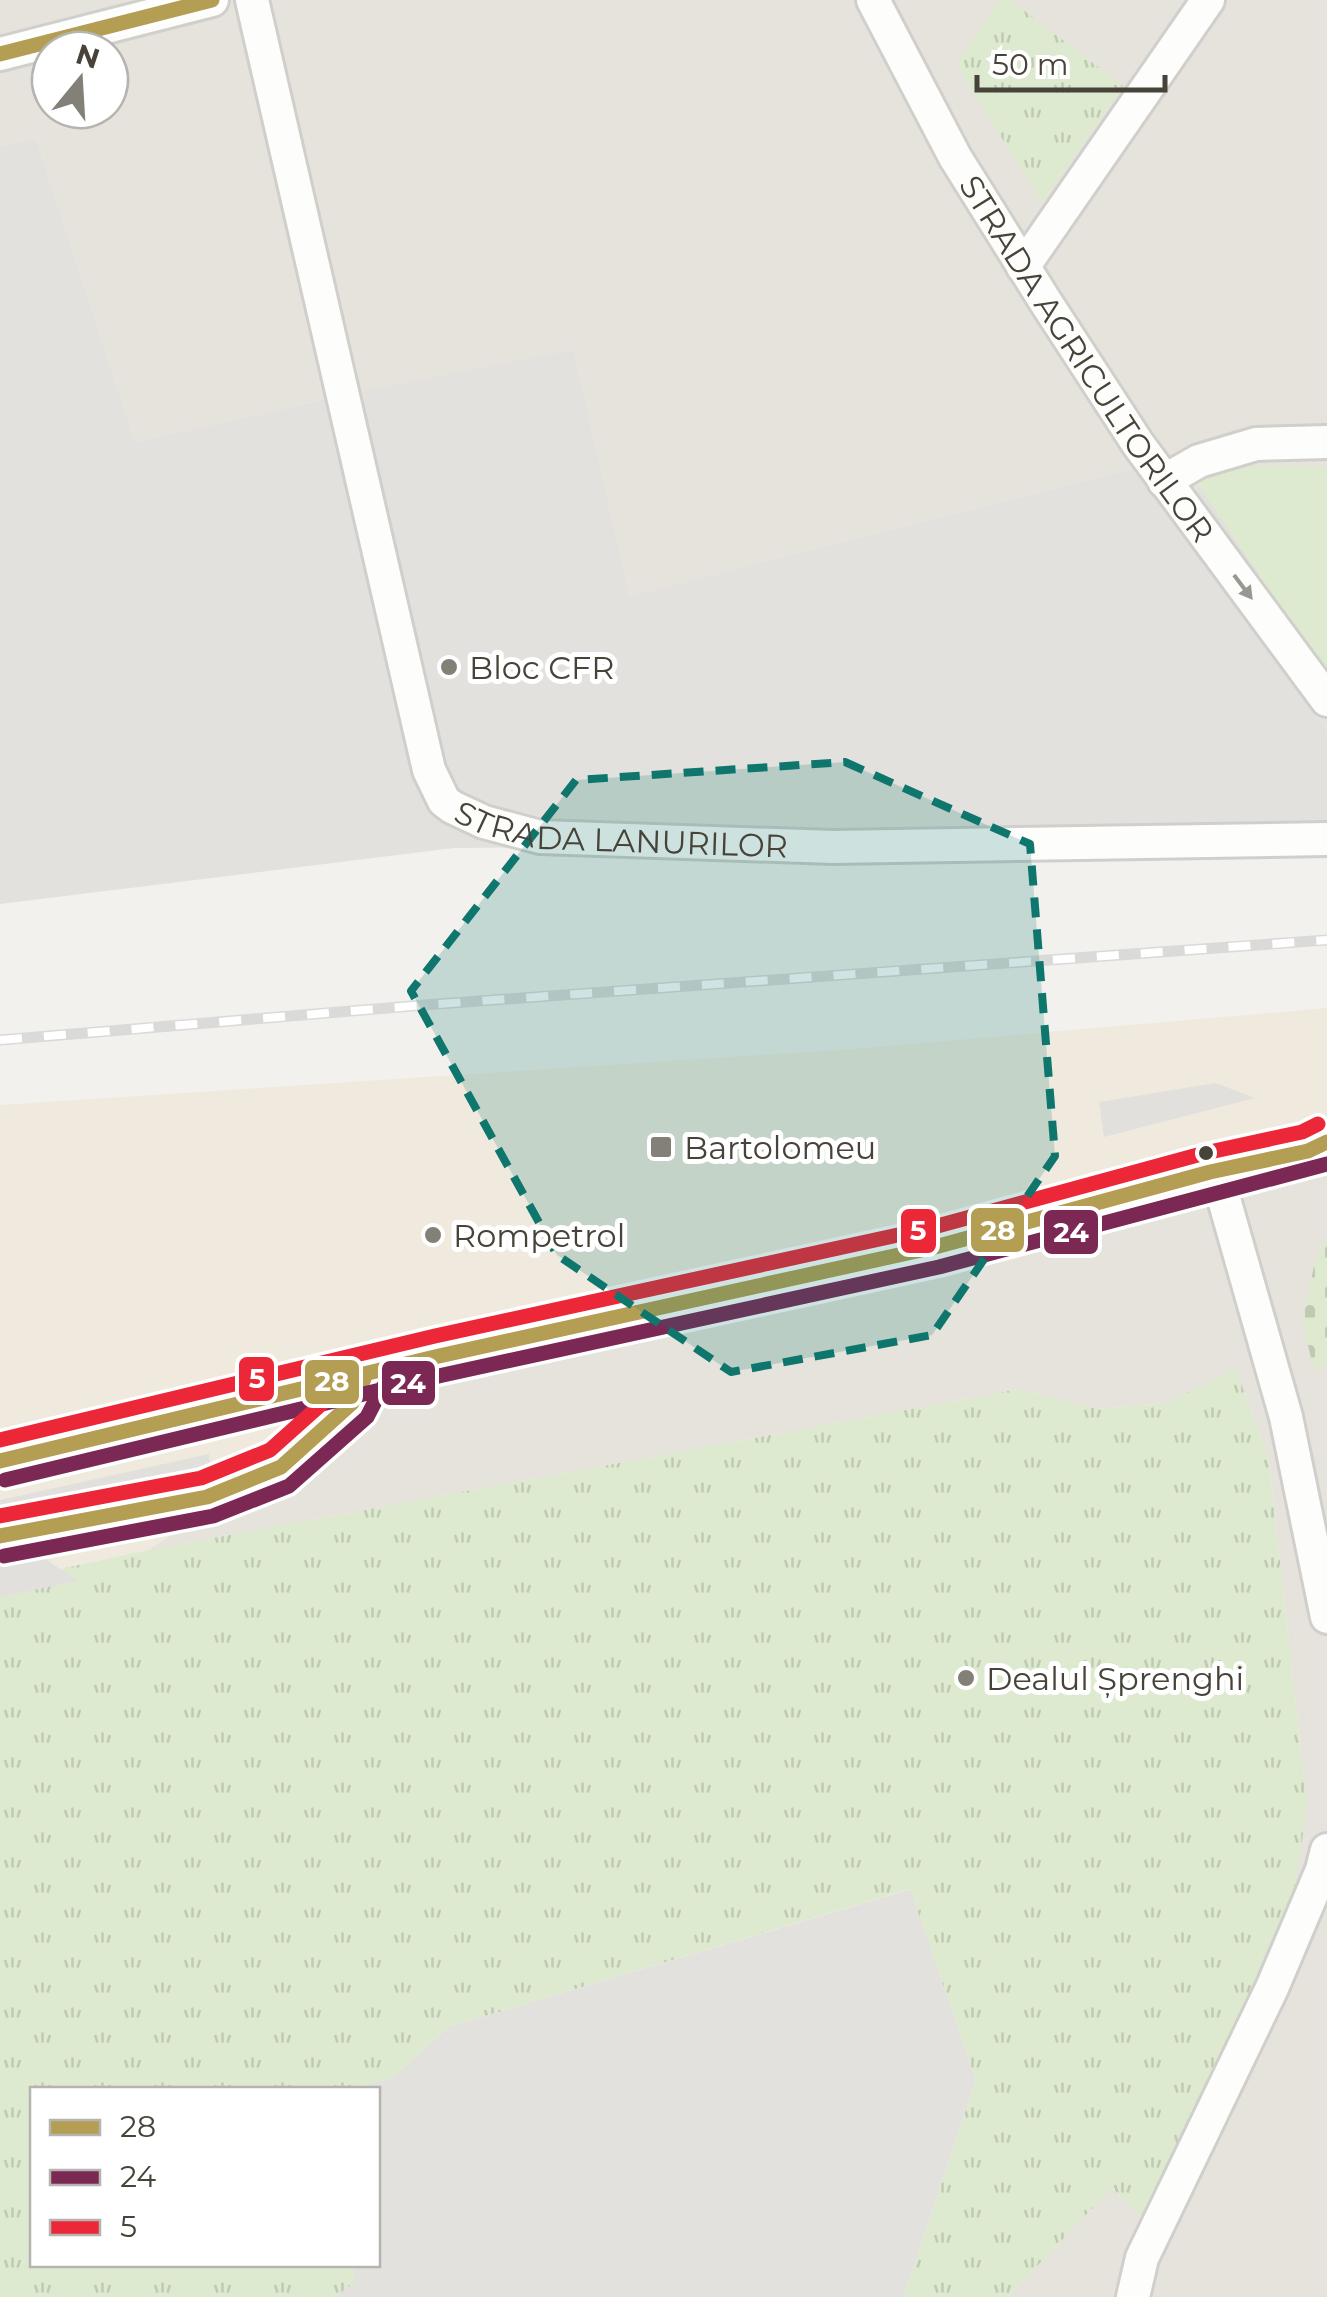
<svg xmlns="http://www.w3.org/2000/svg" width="1327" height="2297" font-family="Montserrat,sans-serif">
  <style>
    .residential { fill: #e5e3db; fill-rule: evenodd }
    .commercial { fill: #f0eade }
    .industrial { fill: #e3e1dd }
    .grass { fill: url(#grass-tufts) }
    .cemetery { fill: url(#cemetery-stones) }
    .park { fill: #deead0 }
    .parking { fill: #e1e0dd }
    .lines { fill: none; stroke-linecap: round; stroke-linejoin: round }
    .minor-casing { stroke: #d0cfcb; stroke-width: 38 }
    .major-casing { stroke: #d2cdbc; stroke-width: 48 }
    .minor { stroke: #fdfdfc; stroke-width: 32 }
    .major { stroke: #f0eee6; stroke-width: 42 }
    .rail-casing { stroke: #dadad9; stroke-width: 11 }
    .rail { stroke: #fff; stroke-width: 8; stroke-dasharray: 22; stroke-linecap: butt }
    .bus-1-casing { stroke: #fff; stroke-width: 22 }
    .bus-2-casing { stroke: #fff; stroke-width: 22 }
    .bus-3-casing { stroke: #fff; stroke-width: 22 }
    .bus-1 { stroke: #b39e54; stroke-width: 15 }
    .bus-2 { stroke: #7b2854; stroke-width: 15 }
    .bus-3 { stroke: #ec2738; stroke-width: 15 }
    .oneway { fill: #999791 }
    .marked { fill: #0f766e; fill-opacity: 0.2; stroke: #0f766e; stroke-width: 8; stroke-dasharray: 20 12; stroke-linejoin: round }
    .poi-dot { fill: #838078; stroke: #fff; stroke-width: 4 }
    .bus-dot { fill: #474339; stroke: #fff; stroke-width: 4 }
    .labels { text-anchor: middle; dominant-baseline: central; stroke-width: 10; stroke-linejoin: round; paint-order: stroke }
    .street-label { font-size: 32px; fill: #474339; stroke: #fff }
    .poi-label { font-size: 32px; fill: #474339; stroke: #fff; text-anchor: start }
    .line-badge { stroke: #fff; stroke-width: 4 }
    .badge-label { font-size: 28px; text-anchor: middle; font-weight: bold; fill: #fff }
  </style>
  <defs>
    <pattern id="grass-tufts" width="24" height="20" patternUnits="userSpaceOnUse" patternTransform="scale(2.5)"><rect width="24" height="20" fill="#deead0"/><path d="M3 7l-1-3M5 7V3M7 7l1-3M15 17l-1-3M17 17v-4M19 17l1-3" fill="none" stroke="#c0cab3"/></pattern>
    <pattern id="cemetery-stones" width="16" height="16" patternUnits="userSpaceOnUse" patternTransform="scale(2.5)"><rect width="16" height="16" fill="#deead0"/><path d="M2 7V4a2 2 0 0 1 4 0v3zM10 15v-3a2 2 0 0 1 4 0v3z" fill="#c0cab3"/></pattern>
  </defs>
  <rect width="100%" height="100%" fill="#f2f1ed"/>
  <path class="residential" d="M0 0H1327V731L1138 467 629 596 339 396 135 442 36 138 0 146ZM50 50H110V110H50Z
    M1327 1174V2297H1007L1112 2188 1143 2218 1307 1806 1269 1461 1236 1369 1166 1403 1097 1409 1019 1389 148 1550 413 1380Z"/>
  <path class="commercial" d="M1327 1008V1174L413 1380 148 1550 0 1582V1105L852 1049Z"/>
  <path class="industrial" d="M36 138 135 442 339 396 573 350 629 596 1138 467 1327 731V841L454 848 0 904V146Z
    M911 1889 976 2080 904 2297H336L354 2281 353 2265 378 2264V2090L351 2089 392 2078 448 2027Z"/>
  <path class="grass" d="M1000 0H1010L1123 86 1042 203 956 64Z
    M1236 1369 1269 1461 1307 1806 1291 1916 1143 2219 1112 2188 1007 2297H904L976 2080 910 1889 448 2027 392 2078 351 2089 32 2090V2264L353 2265 355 2281 336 2297H0V1582L148 1550 1019 1389 1097 1409 1166 1403Z"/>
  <path class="cemetery" d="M1327 1237V1364L1314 1370 1302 1321 1315 1262Z"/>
  <path class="park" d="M1267 466 1327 467V676L1199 486 1205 470Z"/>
  <path class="parking" d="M1199 486 1327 676 1195 498Z
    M1216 1083 1255 1098 1104 1137 1099 1102Z
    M209 1454 212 1484 0 1527V1500Z
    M23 1543 77 1581 0 1597V1548Z"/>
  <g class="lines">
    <defs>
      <g id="minor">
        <path id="s1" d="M252 0 429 770 444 801 452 807 484 822 540 837 833 847 1327 839"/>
        <path id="s2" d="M873 0 955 157 1045 301 1138 444 1327 700"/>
        <path d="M0 54 212 0"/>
        <path d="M1023 267 1208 0"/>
        <path d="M1164 481 1199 461 1256 444 1327 442"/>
        <path d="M1216 1171 1286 1417 1327 1617"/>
        <path d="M1133 2297 1142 2258 1272 1988 1322 1870 1327 1850"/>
      </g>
      <path id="major" d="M0 1461 439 1356 935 1247 1210 1172 1308 1151 1327 1142"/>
    </defs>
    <use href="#minor" class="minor-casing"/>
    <use href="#major" class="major-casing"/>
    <use href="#minor" class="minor"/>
    <use href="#major" class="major"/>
    <defs>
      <path id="rail" d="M0 1040 424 1005 1327 940"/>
    </defs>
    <use href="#rail" class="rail-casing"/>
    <use href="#rail" class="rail"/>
    <defs>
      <path id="bus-1" d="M0 54 212 0
        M0 1461 439 1356 935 1247 1210 1172 1308 1151 1327 1142
        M0 1536 207 1497 281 1467 352 1403 364 1379"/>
      <path id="bus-2" d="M5 1480 443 1375 939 1267 1327 1164
        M4 1556 213 1516 289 1486 367 1417 382 1388"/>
      <path id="bus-3" d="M0 1440 435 1336 930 1228 1205 1153 1302 1132 1318 1124
        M0 1516 201 1478 270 1450 336 1391 346 1370"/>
    </defs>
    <use href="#bus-1" class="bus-1-casing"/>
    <use href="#bus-2" class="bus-2-casing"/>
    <use href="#bus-3" class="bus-3-casing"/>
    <use href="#bus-1" class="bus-1"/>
    <use href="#bus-2" class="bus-2"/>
    <use href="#bus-3" class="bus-3"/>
  </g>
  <defs><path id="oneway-solid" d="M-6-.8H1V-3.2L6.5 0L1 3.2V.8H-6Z" transform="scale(2.5)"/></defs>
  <use class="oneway" href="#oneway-solid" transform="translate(1243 587) rotate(53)"/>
  <path class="marked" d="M845 762 1030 844 1055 1156 932 1335 731 1372 557 1255 411 991 576 780Z"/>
  <g class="poi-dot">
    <circle cx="449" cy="667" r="10"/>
    <rect x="649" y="1135" width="24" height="24" rx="5"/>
    <circle cx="433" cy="1235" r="10"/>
    <circle cx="966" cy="1678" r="10"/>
  </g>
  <circle class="bus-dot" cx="1206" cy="1153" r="9"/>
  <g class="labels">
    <g class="street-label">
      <text stroke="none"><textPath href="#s2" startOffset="418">STRADA AGRICULTORILOR</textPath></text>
      <text stroke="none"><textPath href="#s1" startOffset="1008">STRADA LANURILOR</textPath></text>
    </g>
    <g class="poi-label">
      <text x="469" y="667">Bloc CFR</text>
      <text x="684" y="1147">Bartolomeu</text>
      <text x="453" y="1235">Rompetrol</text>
      <text x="986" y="1678">Dealul Șprenghi</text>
    </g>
  </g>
  <g class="line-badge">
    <rect x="969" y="1206" width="57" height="48" rx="10" fill="#b39e54"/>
    <rect x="899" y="1207" width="39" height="48" rx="10" fill="#ec2738"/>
    <rect x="1042" y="1208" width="58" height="48" rx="10" fill="#7b2854"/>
    <rect x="237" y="1355" width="39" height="48" rx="10" fill="#ec2738"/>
    <rect x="303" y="1358" width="58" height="48" rx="10" fill="#b39e54"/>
    <rect x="380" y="1359" width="57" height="48" rx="10" fill="#7b2854"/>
  </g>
  <g class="badge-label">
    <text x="998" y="1240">28</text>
    <text x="918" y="1240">5</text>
    <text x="1071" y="1242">24</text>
    <text x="257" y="1388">5</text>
    <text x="332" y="1391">28</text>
    <text x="408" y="1393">24</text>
  </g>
  <rect x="30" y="2087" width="350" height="180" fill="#ffffff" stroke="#b5b4b0" stroke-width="2.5"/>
  <rect x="50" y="2120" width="50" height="15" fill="#b39e54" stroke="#b5b4b0" stroke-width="2.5"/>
  <text x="120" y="2137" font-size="30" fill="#474339">28</text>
  <rect x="50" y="2170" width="50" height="15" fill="#7b2854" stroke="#b5b4b0" stroke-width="2.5"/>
  <text x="120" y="2187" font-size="30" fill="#474339">24</text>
  <rect x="50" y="2220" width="50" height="15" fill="#ec2738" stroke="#b5b4b0" stroke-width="2.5"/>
  <text x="120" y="2237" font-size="30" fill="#474339">5</text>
  <g transform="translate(80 80) rotate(18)"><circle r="48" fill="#ffffff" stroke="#b5b4b0" stroke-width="2.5"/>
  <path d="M0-8L18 38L0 25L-18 38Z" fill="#838078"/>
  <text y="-15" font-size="28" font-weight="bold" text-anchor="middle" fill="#474339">N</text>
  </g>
  <path d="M977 75v15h188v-15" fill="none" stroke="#474339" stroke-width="5"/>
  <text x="992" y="75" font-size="30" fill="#474339" stroke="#ffffff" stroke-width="8" paint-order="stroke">50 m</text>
</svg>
